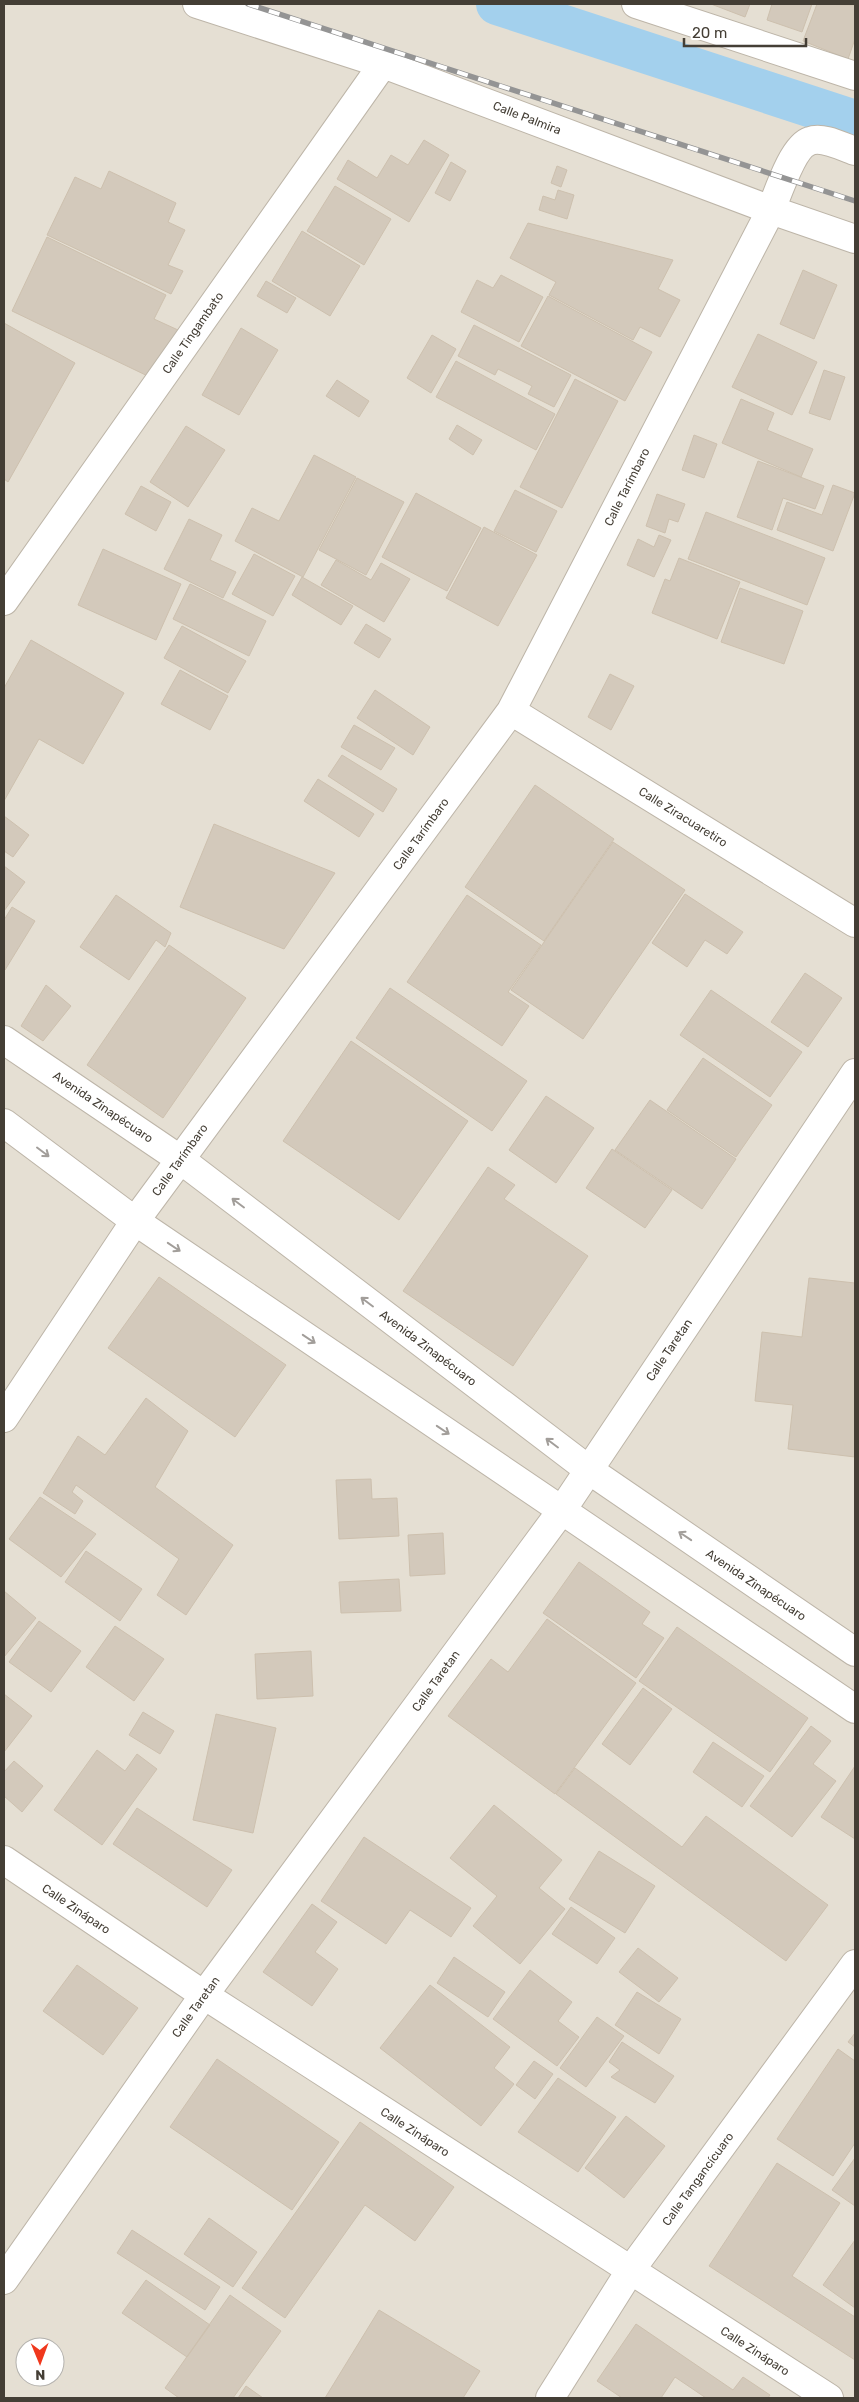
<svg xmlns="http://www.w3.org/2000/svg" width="859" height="2402" font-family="Rubik,sans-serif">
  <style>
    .residential { fill: #e5dfd3; fill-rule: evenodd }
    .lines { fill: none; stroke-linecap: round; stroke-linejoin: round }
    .canal { stroke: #a3d0ed; stroke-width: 42 }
    .building { fill: #d3c9bb; stroke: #cdc0ae }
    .street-casing { stroke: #bdb5a8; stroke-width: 30 }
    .street { stroke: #fff; stroke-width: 28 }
    .rail-casing { stroke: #949494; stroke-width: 5.5 }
    .rail { stroke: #fff; stroke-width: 4; stroke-dasharray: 11; stroke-linecap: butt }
    .oneway { stroke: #a29e9a }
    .labels { text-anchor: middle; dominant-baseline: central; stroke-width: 5; stroke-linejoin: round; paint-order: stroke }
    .street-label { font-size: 12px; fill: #443e35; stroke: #fff }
  </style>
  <rect width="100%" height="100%" fill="#f2ede5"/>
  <path class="residential" d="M4 4H855V2398H4ZM25 2347H55V2377H25Z"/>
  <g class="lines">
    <path class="canal" d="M497 4 855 121"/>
  </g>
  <path class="building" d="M711 4H750L745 17Z
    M772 4H812L802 32 767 20Z
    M817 4 855 5V39L848 59 803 41Z
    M424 140 449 155 409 222 337 179 348 160 377 178 391 155 408 165Z
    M451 162 466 171 450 201 435 193Z
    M557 166 567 170 561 187 551 183Z
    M109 171 176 203 168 222 185 230 168 265 183 271 171 294 47 235 75 177 101 189Z
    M335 186 391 219 364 265 307 231Z
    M558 190 574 195 567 219 539 210 543 196 555 200Z
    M528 223 673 260 658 289 680 300 660 337 640 327 633 340 549 295 556 282 510 258Z
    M302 231 360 266 330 316 272 281Z
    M47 237 166 295 154 319 178 330 154 379 12 311Z
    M803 270 837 285 814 339 780 324Z
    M501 275 543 297 519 342 461 312 477 280 493 288Z
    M266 281 296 298 287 313 257 296Z
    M548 296 652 352 625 401 521 346Z
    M4 323 75 363 8 482 4 479Z
    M474 325 571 375 554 407 528 394 532 386 498 369 495 375 458 356Z
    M241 328 278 350 239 415 202 395Z
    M758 334 817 362 792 415 732 387Z
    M432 335 456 349 431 393 407 378Z
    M456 361 555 414 536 450 436 397Z
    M824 370 845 377 830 420 809 413Z
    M575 379 618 401 562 508 520 487Z
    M337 380 369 401 359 417 326 396Z
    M741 399 774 413 767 430 813 449 801 477 722 443Z
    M457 425 482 440 473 455 449 439Z
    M186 426 225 450 188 507 150 482Z
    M694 435 717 444 704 478 682 470Z
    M314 455 356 477 303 577 235 541 252 508 279 521Z
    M758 461 824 486 815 509 783 498 772 530 737 517Z
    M357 478 404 502 366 575 319 550Z
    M833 485 855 493 833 551 777 530 787 502 822 515Z
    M141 486 171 502 156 531 125 514Z
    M515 490 557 511 536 552 494 531Z
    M416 493 481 528 447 591 382 557Z
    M657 494 685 504 678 522 669 519 665 533 646 526Z
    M706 512 825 558 807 605 688 559Z
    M189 519 222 535 210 560 236 572 223 598 164 569Z
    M484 527 537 555 498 626 446 598Z
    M659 535 671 540 654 577 627 565 638 539 654 547Z
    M103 549 181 584 156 640 78 605Z
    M254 554 295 576 273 616 232 594Z
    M679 558 740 582 717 639 652 613 665 579 670 581Z
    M336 560 371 580 381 563 410 579 384 622 321 585Z
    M302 577 353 606 341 625 292 595Z
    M190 584 266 621 249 656 173 619Z
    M740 588 803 611 784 664 721 642Z
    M366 624 391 639 379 658 354 643Z
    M182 626 246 661 228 693 164 658Z
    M31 640 124 693 83 764 39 739 4 801V688Z
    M180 670 228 696 210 730 161 704Z
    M610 674 634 686 611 730 588 717Z
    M375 690 430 727 413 755 357 718Z
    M354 725 395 748 381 770 341 747Z
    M342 755 397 789 383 812 328 776Z
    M318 779 374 814 359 837 304 801Z
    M535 785 614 839 544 941 465 887Z
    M4 816 29 835 13 857 4 851Z
    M214 824 335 873 284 949 180 907Z
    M613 842 685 890 583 1039 511 990Z
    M4 866 25 882 4 911Z
    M685 894 743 932 727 954 705 940 687 967 652 943Z
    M116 895 171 933 165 947 156 940 129 980 80 947Z
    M467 895 541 945 508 992 529 1006 502 1046 407 982Z
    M12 907 35 921 5 970 4 920Z
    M169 945 246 998 163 1118 87 1065Z
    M805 973 842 998 808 1047 771 1022Z
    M46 985 71 1006 43 1041 21 1026Z
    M390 988 527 1081 492 1131 356 1038Z
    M711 990 802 1052 770 1097 680 1035Z
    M351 1041 468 1121 399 1220 283 1141Z
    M703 1058 772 1105 736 1157 667 1110Z
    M546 1096 594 1128 556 1183 509 1150Z
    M650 1100 736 1159 702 1209 615 1150Z
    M612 1149 672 1190 645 1228 586 1188Z
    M488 1167 515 1185 504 1199 588 1256 513 1366 403 1291Z
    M159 1277 286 1365 235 1437 108 1348Z
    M809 1278 855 1283V1457L788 1449 793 1405 755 1401 762 1332 802 1337Z
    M146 1398 188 1431 155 1487 233 1545 186 1615 157 1595 179 1559 76 1485 72 1492 83 1501 75 1514 43 1493 78 1436 105 1455Z
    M371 1479 372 1499 397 1498 399 1536 339 1539 336 1480Z
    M40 1497 96 1534 61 1577 9 1539Z
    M443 1533 445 1574 410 1576 408 1535Z
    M86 1551 142 1589 120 1621 65 1582Z
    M579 1562 650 1612 642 1624 664 1638 636 1678 543 1613Z
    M399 1579 401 1611 341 1613 339 1582Z
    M4 1591 36 1618 4 1657Z
    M547 1619 636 1683 555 1794 448 1716 491 1659 508 1672Z
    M39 1621 81 1651 51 1692 9 1662Z
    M115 1626 164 1659 134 1701 86 1667Z
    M677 1627 808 1718 770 1772 639 1681Z
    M311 1651 313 1696 257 1699 255 1654Z
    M643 1688 672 1709 630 1765 602 1744Z
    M4 1694 32 1716 4 1752Z
    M143 1712 174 1731 160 1754 129 1735Z
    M216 1714 276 1728 253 1833 193 1820Z
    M811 1726 831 1741 813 1764 836 1781 792 1837 750 1806Z
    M713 1742 764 1776 742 1807 693 1772Z
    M97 1750 125 1771 137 1754 157 1769 102 1845 54 1810Z
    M14 1761 43 1786 22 1812 4 1796V1772Z
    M855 1766V1839L821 1817Z
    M575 1768 682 1847 706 1816 828 1905 786 1961 556 1794Z
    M494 1805 562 1860 539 1888 565 1909 520 1964 473 1926 497 1896 450 1858Z
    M137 1808 232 1870 207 1907 113 1844Z
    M364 1837 471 1908 451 1937 410 1910 386 1944 321 1901Z
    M599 1851 655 1886 625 1933 569 1899Z
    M312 1904 337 1922 315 1952 338 1969 312 2006 263 1972Z
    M571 1907 615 1938 597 1964 552 1934Z
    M638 1948 678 1978 659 2002 619 1972Z
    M454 1957 505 1992 488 2017 437 1983Z
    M77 1965 138 2008 103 2055 43 2011Z
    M530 1970 572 2002 558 2021 579 2037 557 2066 493 2019Z
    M430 1985 510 2047 494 2068 514 2084 481 2126 380 2048Z
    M637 1992 681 2019 659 2054 615 2025Z
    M597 2017 624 2036 586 2087 560 2068Z
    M855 2033V2047L848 2042Z
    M622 2042 674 2076 655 2103 611 2077 620 2070 609 2062Z
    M838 2049 855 2061V2143L833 2176 777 2139Z
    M217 2059 339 2142 292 2210 170 2127Z
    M534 2061 553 2074 535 2099 516 2085Z
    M558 2078 616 2117 578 2172 518 2132Z
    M626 2116 665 2146 624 2198 585 2168Z
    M360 2122 454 2187 415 2241 365 2205 285 2318 242 2288Z
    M855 2158V2206L832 2190Z
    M777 2163 840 2203 792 2276 855 2317V2360L709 2266Z
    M209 2218 257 2252 233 2287 184 2254Z
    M132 2230 220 2287 205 2310 117 2253Z
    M855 2240V2308L823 2285Z
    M146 2280 210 2325 187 2357 122 2313Z
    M230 2295 281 2331 233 2398H179L165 2388Z
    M379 2310 480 2371 463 2398H325Z
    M636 2324 733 2390 743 2377 770 2395 768 2398H706L675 2377 661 2398H622L597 2381Z
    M246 2386 263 2398H238Z"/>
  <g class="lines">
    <defs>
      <path id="street" d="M197 4 383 64 771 210 855 239
        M636 4 855 76
        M4 601 383 64
        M511 711 855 923
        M4 1040 181 1160 589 1470 855 1652
        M4 1123 135 1221 855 1709
        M4 1418 135 1221 511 711 771 210C778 193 793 146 810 141 823 136 843 147 855 151
        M4 1860 204 1995 829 2398
        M4 2280 204 1995 562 1510 855 1073
        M550 2398 630 2271 855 1964"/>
    </defs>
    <use href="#street" class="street-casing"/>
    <use href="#street" class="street"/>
    <defs>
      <path id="rail" d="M248 4 855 201"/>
    </defs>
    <use href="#rail" class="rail-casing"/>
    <use href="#rail" class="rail"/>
  </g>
  <defs><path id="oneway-shaft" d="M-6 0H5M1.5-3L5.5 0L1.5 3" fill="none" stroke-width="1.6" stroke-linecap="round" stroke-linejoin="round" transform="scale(1.25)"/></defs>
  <g class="oneway">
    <use href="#oneway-shaft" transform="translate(43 1152) rotate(37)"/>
    <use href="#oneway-shaft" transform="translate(238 1203) rotate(-143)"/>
    <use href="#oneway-shaft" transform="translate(174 1247) rotate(34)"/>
    <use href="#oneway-shaft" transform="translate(367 1302) rotate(-143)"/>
    <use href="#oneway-shaft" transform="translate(309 1339) rotate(34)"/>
    <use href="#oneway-shaft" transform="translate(443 1430) rotate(34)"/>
    <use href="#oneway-shaft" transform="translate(552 1443) rotate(-143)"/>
    <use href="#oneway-shaft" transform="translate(685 1536) rotate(-146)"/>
  </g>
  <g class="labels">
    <g class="street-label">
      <text transform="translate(527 118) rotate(21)">Calle Palmira</text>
      <text transform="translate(193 333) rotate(-55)">Calle Tingambato</text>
      <text transform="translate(627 487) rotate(-63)">Calle Tarímbaro</text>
      <text transform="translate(683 817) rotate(32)">Calle Ziracuaretiro</text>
      <text transform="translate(421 834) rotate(-54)">Calle Tarímbaro</text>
      <text transform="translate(103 1107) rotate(34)">Avenida Zinapécuaro</text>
      <text transform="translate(180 1160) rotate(-54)">Calle Tarímbaro</text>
      <text transform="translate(428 1348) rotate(37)">Avenida Zinapécuaro</text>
      <text transform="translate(669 1350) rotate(-56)">Calle Taretan</text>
      <text transform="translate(756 1585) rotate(34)">Avenida Zinapécuaro</text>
      <text transform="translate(436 1681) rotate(-54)">Calle Taretan</text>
      <text transform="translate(76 1909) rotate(34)">Calle Zináparo</text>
      <text transform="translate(196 2007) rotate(-54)">Calle Taretan</text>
      <text transform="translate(415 2132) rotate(33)">Calle Zináparo</text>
      <text transform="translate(698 2179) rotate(-54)">Calle Tangancícuaro</text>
      <text transform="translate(755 2351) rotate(33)">Calle Zináparo</text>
    </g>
  </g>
  <rect width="859" height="2402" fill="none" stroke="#443e35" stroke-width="10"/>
  <g transform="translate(40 2362) rotate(179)"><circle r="24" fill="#ffffff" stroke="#b4b2ae"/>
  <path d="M0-4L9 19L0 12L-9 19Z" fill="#f0381d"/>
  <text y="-8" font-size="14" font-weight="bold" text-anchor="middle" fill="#443e35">N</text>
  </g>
  <path d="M684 38v8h122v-8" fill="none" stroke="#443e35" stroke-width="2.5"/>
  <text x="692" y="38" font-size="15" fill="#443e35" stroke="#ffffff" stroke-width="4" paint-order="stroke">20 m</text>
</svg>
